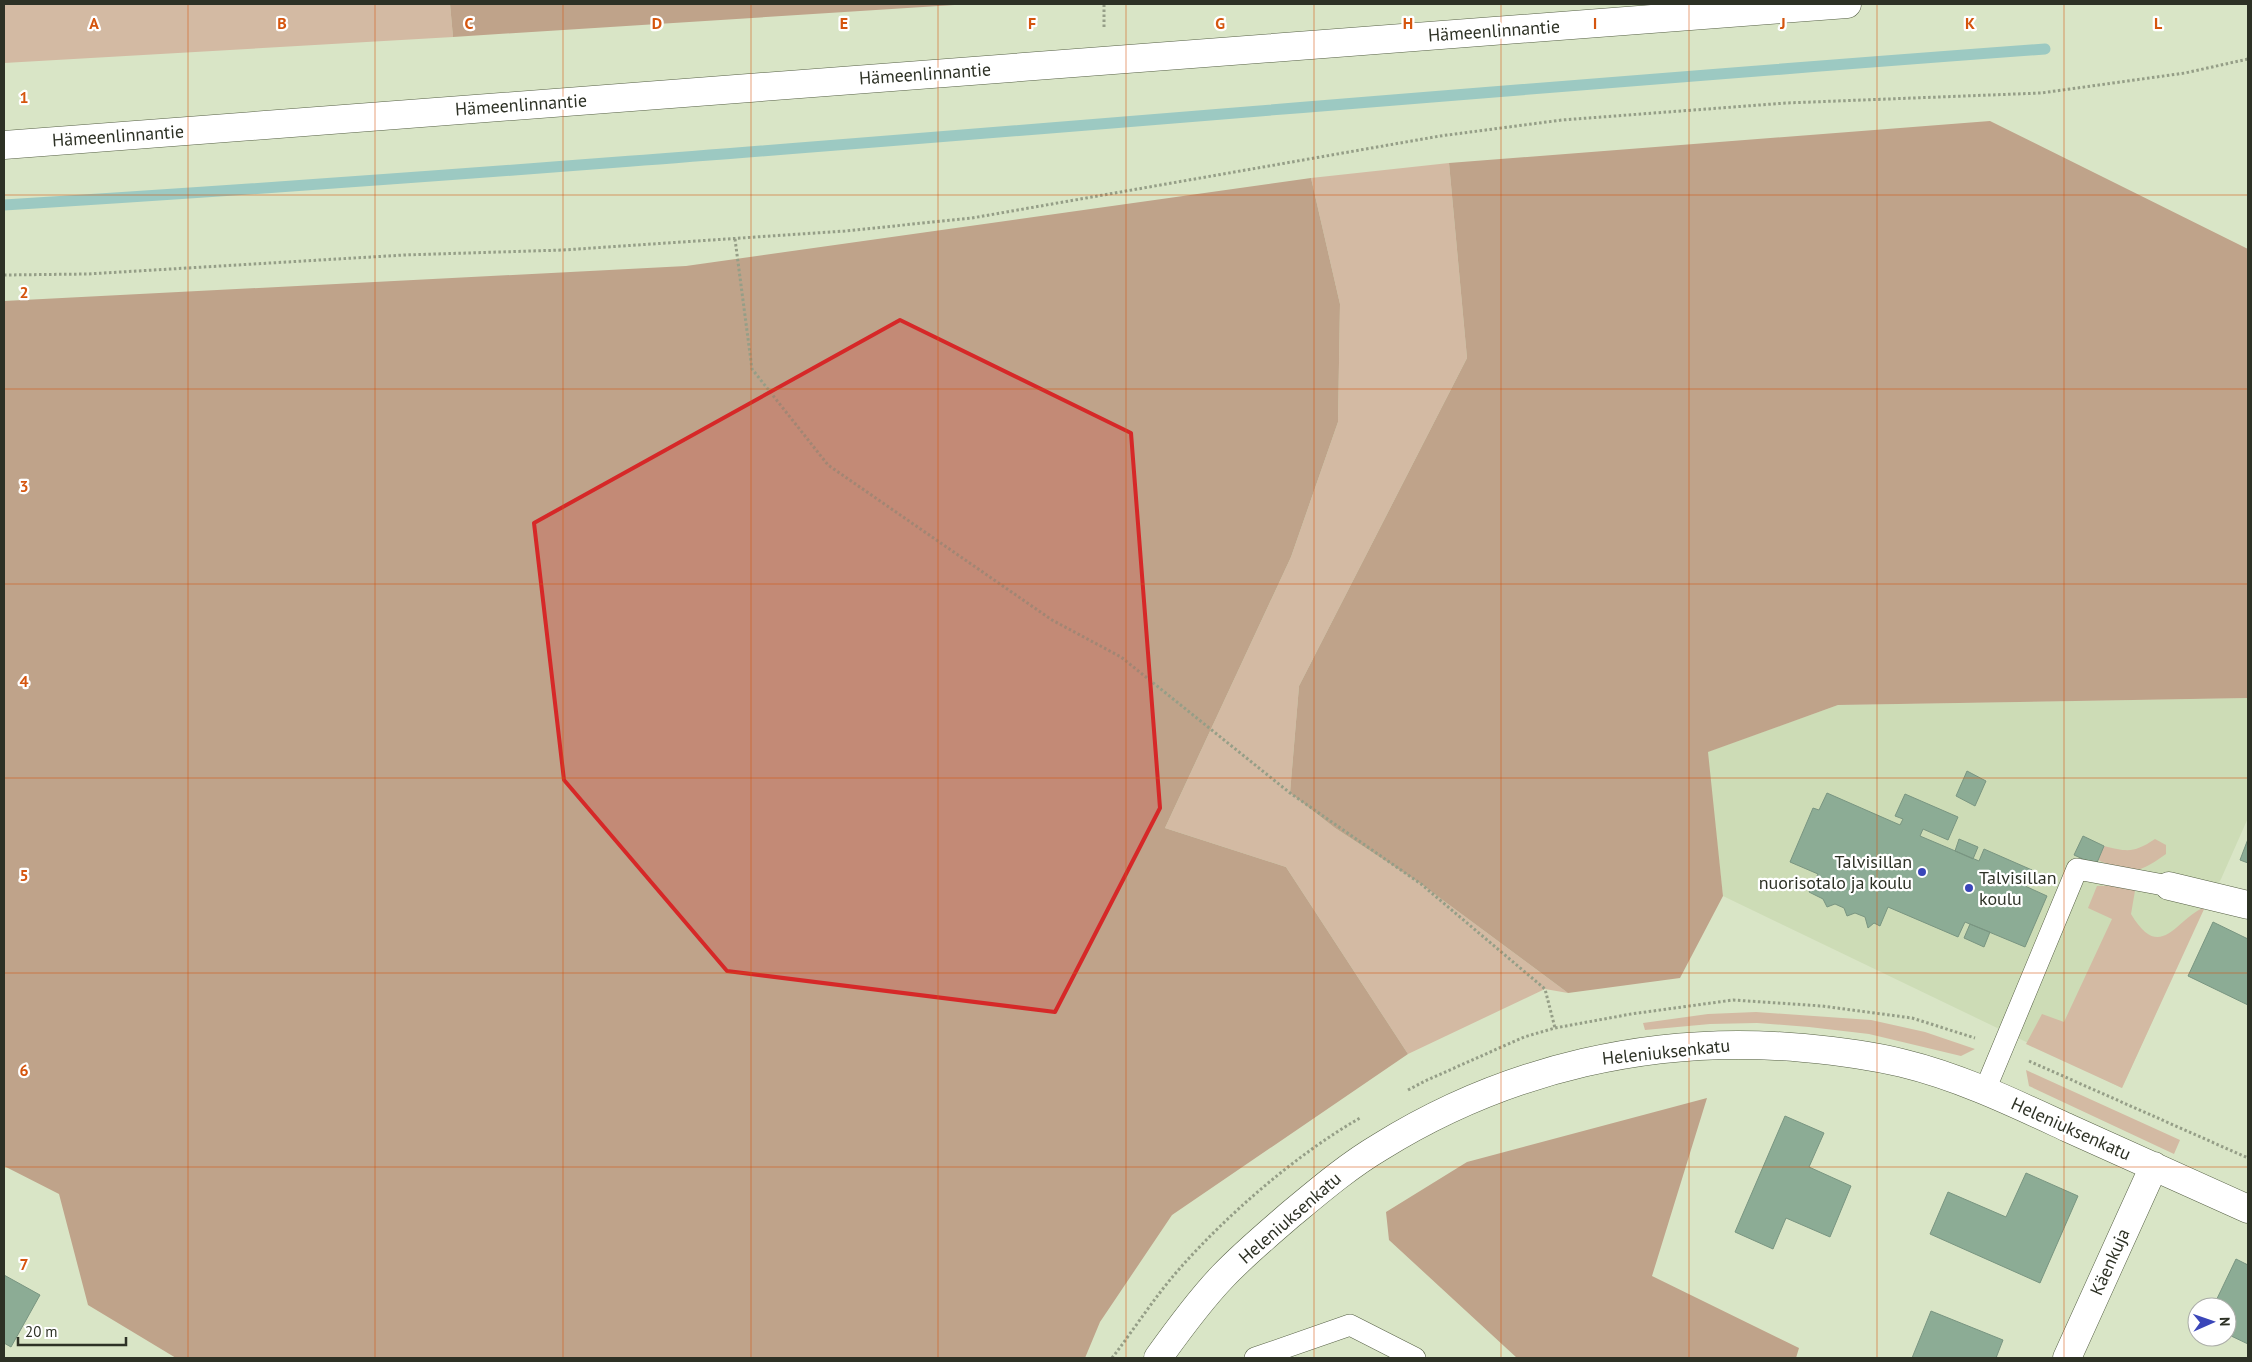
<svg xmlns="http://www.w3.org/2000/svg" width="2252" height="1362" font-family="'PT Sans',sans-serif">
<rect width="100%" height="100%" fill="#d9e5c6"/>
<path fill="#cddcb6" d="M2248 698V818L2221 879 2200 916 2122 1088 1723 896 1707 752 1838 705Z"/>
<path fill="#d3baa3" d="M4 4H450L453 37 4 63Z
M1449 163 1467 358 1299 686 1290 793 1335 828 1421 884 1568 993 1545 989 1408 1054 1286 867 1165 828 1291 557 1338 422 1340 304 1311 178Z
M2155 839 2166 845V854C2136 875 2132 875 2098 860L2104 846C2128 852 2134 853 2155 839Z
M2136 885 2131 914C2161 964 2175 919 2205 907L2122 1088 2026 1044 2042 1014 2064 1022 2112 919 2088 908 2097 886Z
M1756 1012 1871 1020 1925 1032 1975 1049 1961 1056 1869 1034 1809 1027 1757 1023 1710 1024 1645 1030 1643 1023 1708 1014Z
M2026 1070 2180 1140 2174 1154 2029 1086Z"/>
<path fill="#bfa38a" d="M450 4H970L453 37Z
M1990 121 2248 249V698L1838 705 1708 752 1723 896 1680 978 1568 993 1421 884 1335 828 1290 793 1299 686 1467 358 1449 163Z
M1311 178 1340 304 1338 422 1291 557 1165 828 1286 867 1408 1054 1172 1215 1100 1322 1085 1358H176L88 1305 59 1194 4 1166V301L686 266Z
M1707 1098 1652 1276 1799 1348 1796 1358H1517L1389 1240 1386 1212 1467 1162Z"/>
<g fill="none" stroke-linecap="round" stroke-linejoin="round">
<path stroke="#9cc9c2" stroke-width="11" d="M4 205C685 163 1365 99 2045 49"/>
</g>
<path fill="#8cac95" stroke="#799581" d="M1967 771 1986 781 1975 806 1956 796Z
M1827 793 1900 825 1903 819 1895 816 1905 794 1958 817 1948 840 1923 829 1920 836 1979 861 1984 849 2032 870 2025 886 2047 896 2025 947 1965 922 1958 937 1888 907 1880 926 1874 923 1868 928 1865 917 1855 913 1847 916 1844 908 1835 904 1827 907 1823 899 1809 892 1818 874 1790 862 1813 808 1819 810Z
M2083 836 2104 846 2096 865 2074 855Z
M1959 839 1978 847 1973 859 1955 851Z
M2248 839V863L2240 860Z
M2213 922 2248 939V1005L2188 976Z
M1970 924 1990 932 1984 947 1964 938Z
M1785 1116 1824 1133 1809 1167 1851 1186 1830 1237 1786 1218 1773 1249 1735 1232Z
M2026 1173 2078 1196 2040 1283 1930 1234 1948 1192 2006 1217Z
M2236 1259 2248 1265V1344L2227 1334V1307H2213Z
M4 1275 40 1295 11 1347 4 1343Z
M1931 1311 2003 1340 1996 1358H1912Z"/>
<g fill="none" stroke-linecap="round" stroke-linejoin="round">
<g stroke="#566045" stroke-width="22">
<path id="service" d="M1985 1090 2077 869 2169 886
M1255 1358 1350 1325 1415 1358"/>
</g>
<g stroke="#566045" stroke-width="29">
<path id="minor" d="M2169 886 2248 905
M1158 1358C1178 1330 1199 1301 1223 1276 1244 1254 1268 1234 1291 1214 1320 1190 1348 1166 1380 1147 1507 1068 1655 1034 1804 1048 1837 1051 1869 1055 1902 1063 1960 1077 2014 1103 2068 1128 2128 1155 2188 1182 2248 1209
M2067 1358 2154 1166"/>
</g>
<g stroke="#566045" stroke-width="29">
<path id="secondary" d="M4 145 1847 4"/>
</g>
<path stroke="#959e87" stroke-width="3" stroke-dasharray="2.5 2.5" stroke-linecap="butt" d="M1104 27V4
M735 239 752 369 828 465 1052 620 1121 657 1290 793 1421 884 1545 989 1555 1028
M4 275 87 274 404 255 563 250 845 231 972 218 1440 136 1562 120 1786 103 2041 93 2185 73 2248 59
M2029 1061 2248 1158
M1408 1090 1425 1081 1524 1037 1555 1028 1631 1014 1733 1000 1822 1006 1912 1018 1975 1038
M1112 1358C1135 1328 1156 1295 1181 1267 1229 1213 1297 1154 1360 1118"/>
<use href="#service" stroke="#fff" stroke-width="21"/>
<use href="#minor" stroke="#fff" stroke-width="28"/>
<use href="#secondary" stroke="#fff" stroke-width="28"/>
</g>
<path fill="#d62828" fill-opacity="0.2" stroke="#d62828" stroke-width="4" stroke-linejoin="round" d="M900 320 1131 433 1160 808 1055 1012 727 971 564 780 534 523Z"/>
<path fill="none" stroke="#d5550e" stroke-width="1" stroke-opacity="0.55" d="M188 4V1358M375 4V1358M563 4V1358M751 4V1358M938 4V1358M1126 4V1358M1314 4V1358M1501 4V1358M1689 4V1358M1877 4V1358M2064 4V1358M4 195H2248M4 389H2248M4 584H2248M4 778H2248M4 973H2248M4 1167H2248"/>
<g fill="#3a46b9" stroke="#fff" stroke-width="2">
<circle cx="1922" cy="872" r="5"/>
<circle cx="1969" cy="888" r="5"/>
</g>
<g text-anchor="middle" stroke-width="4.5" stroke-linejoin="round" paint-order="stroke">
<g font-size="18" fill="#2d3125" stroke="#fff">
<text transform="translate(1494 31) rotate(-4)" y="6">Hämeenlinnantie</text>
<text transform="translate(925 74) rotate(-4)" y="6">Hämeenlinnantie</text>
<text transform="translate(521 105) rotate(-4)" y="6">Hämeenlinnantie</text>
<text transform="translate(118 136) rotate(-4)" y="6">Hämeenlinnantie</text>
<text transform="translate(1666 1052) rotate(-6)" y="6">Heleniuksenkatu</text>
<text transform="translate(2071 1129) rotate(24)" y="6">Heleniuksenkatu</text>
<text transform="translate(1290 1218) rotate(-41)" y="6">Heleniuksenkatu</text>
<text transform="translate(2110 1262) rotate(-66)" y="6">Käenkuja</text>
</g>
<g font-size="18" fill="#2d3125" stroke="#fff" text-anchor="end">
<text x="1912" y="868">Talvisillan<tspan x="1912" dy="21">nuorisotalo ja koulu</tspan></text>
<text x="1979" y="884" text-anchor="start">Talvisillan<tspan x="1979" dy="21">koulu</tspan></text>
</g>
</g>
<g font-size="16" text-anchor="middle" font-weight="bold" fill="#d5550e" stroke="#fff" stroke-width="4.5" stroke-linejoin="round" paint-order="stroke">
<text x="94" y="29">A</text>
<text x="282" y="29">B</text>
<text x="469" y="29">C</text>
<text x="657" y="29">D</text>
<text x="844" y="29">E</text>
<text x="1032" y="29">F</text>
<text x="1220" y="29">G</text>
<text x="1408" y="29">H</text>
<text x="1595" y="29">I</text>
<text x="1783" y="29">J</text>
<text x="1970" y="29">K</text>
<text x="2158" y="29">L</text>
<text x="24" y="103">1</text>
<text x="24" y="298">2</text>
<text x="24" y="492">3</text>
<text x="24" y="687">4</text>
<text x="24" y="881">5</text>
<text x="24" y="1076">6</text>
<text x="24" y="1270">7</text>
</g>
<rect width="2252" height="1362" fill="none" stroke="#2d3125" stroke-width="10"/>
<g transform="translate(2212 1322) rotate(88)"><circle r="24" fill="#ffffff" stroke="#abada8"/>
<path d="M0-4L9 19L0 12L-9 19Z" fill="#3a46b9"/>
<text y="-8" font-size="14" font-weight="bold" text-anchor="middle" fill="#2d3125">N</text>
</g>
<path d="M18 1337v8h108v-8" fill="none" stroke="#2d3125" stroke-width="2.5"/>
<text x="25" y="1337" font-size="15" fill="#2d3125" stroke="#ffffff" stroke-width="4" paint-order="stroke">20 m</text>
</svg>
